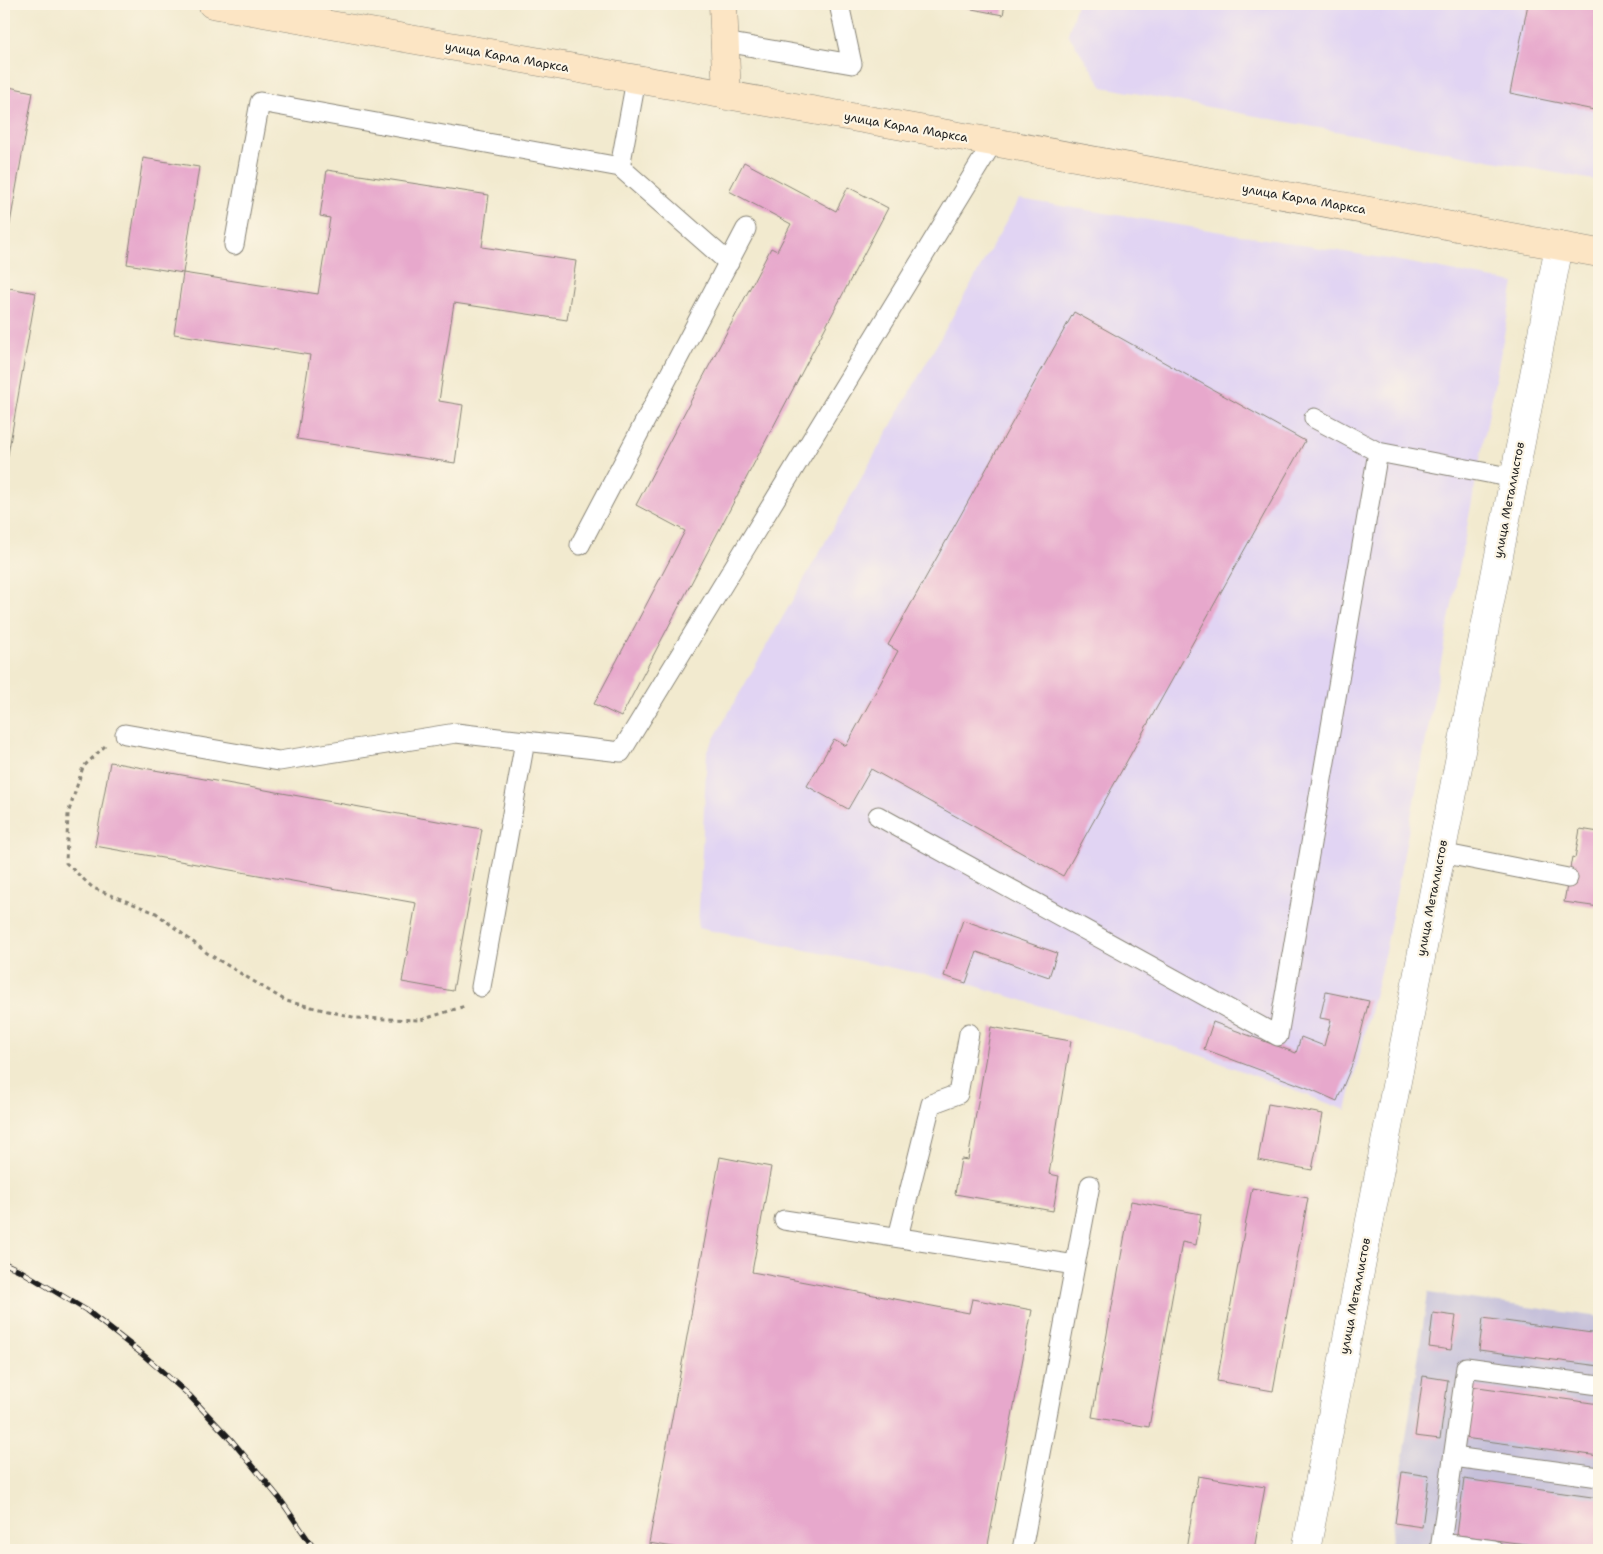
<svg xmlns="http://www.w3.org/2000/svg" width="1603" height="1554" font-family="'Shantell Sans',sans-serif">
<rect width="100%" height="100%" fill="#fcf5e5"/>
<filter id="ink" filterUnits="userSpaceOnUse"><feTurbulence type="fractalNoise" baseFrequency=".02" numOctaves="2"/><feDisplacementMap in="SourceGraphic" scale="10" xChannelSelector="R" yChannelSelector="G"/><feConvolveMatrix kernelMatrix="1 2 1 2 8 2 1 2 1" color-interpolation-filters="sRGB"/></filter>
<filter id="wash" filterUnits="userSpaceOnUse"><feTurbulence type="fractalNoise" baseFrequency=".0096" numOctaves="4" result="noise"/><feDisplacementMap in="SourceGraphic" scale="20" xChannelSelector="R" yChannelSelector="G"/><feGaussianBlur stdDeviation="1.12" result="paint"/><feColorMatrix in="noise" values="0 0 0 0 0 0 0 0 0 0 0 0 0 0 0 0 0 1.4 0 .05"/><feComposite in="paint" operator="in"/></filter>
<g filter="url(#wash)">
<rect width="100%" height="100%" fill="#f2eacf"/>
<path fill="#e1d4f3" d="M1077 4H1599V181L1103 87 1068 34Z
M1019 199 1400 261 1514 283 1385 952 1346 1110 1194 1053 966 983 698 928 707 751Z"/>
<path fill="#c5c0da" d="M1428 1293 1599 1317V1550H1389Z"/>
<g id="blocks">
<path fill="#e7a8cc" d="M946 4H1005L1003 15Z
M1528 4H1599V111L1510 93Z
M4 86 33 92 5 252H4Z
M143 158 199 167 183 273 127 264Z
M744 162 836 211 848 187 888 208 621 717 594 704 685 531 636 505 771 248 777 251 791 224 729 191Z
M327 170 489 195 482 247 576 261 567 320 454 303 439 401 463 405 455 463 297 439 310 355 174 334 183 273 318 294 330 218 320 216Z
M4 287 36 293 5 472H4Z
M1074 312 1305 441 1063 876 871 769 848 809 807 786 834 739 846 746 898 651 888 645Z
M110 762 482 829 453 991 402 982 416 903 95 846Z
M1580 829 1599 832V907L1564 902 1572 857 1575 858Z
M963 920 1057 953 1049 977 977 952 966 983 944 976Z
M1326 992 1369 1001 1354 1060 1337 1101 1308 1088 1204 1049 1213 1022 1296 1053 1301 1037 1324 1046 1331 1020 1320 1018Z
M991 1027 1071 1041 1049 1174 1059 1176 1053 1211 955 1194 961 1159 968 1160Z
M1268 1104 1323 1114 1312 1170 1258 1160Z
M720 1157 771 1167 752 1272 969 1313 972 1299 1032 1310 987 1550H679V1548L649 1543Z
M1252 1188 1308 1198 1273 1391 1217 1381Z
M1131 1201 1201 1214 1196 1245 1182 1242 1149 1427 1092 1417Z
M1433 1313 1456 1316 1451 1350 1429 1347Z
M1483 1318 1599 1334V1366L1479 1350Z
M1423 1376 1448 1380 1440 1439 1415 1436Z
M1471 1386 1599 1404V1456L1464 1438Z
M1402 1472 1429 1476 1422 1527 1395 1523Z
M1198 1476 1265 1487 1254 1550H1186Z
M1464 1479 1599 1498V1550H1570L1457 1535Z"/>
</g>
</g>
<g filter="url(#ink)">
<use href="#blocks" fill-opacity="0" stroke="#878376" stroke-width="1"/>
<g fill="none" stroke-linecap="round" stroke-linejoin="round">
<g stroke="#878376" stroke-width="21">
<path id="lane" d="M725 42 852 64 839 4
M636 80 620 167 729 263
M234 245 260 102 620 167
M1314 418 1378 452 1514 478
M580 545 746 229
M125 734 279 761 456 733 525 741
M878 816 1278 1036 1378 452
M1441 853 1568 878
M481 987 525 741 621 752 993 142
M784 1220 1075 1265
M898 1237 931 1104 958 1094 969 1033
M1454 1457 1599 1477
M1441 1543 1494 1550
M1022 1550 1090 1185
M1440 1550 1466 1367 1599 1385"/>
</g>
<g stroke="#878376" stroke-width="29">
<path id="street" d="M1306 1550 1559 246"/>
</g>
<g stroke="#878376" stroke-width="29">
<path id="secondary" d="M212 4 993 142 1599 253
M723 4 727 96"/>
</g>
<path stroke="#878376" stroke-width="3" stroke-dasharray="4 4" stroke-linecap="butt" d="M105 746 83 767 68 814 66 863 93 888 156 913 207 953 286 1001 357 1018 421 1020 465 1006"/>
<use href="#lane" stroke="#fff" stroke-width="19"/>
<use href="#street" stroke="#fff" stroke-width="28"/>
<use href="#secondary" stroke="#fce5c4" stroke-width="28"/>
<g stroke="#1c1c1c" stroke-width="5.5">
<path id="rail" d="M4 1263 21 1271 86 1310 141 1353 189 1395 233 1442 280 1499 315 1550"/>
</g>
<use href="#rail" stroke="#fcf5e5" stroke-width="4" stroke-dasharray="11" stroke-linecap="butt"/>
</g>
</g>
<g text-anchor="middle" stroke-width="4.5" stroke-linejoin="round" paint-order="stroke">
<g font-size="12" fill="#1c1c1c" stroke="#fcf5e5">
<text transform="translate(507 57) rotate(10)" y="4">улица Карла Маркса</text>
<text transform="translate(906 127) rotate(10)" y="4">улица Карла Маркса</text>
<text transform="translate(1304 199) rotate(10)" y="4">улица Карла Маркса</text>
<text transform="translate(1509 500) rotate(-79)" y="4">улица Металлистов</text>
<text transform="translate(1432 898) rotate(-79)" y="4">улица Металлистов</text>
<text transform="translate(1355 1296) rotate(-79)" y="4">улица Металлистов</text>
</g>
</g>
<rect width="1603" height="1554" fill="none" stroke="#fcf5e5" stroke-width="20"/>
</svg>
